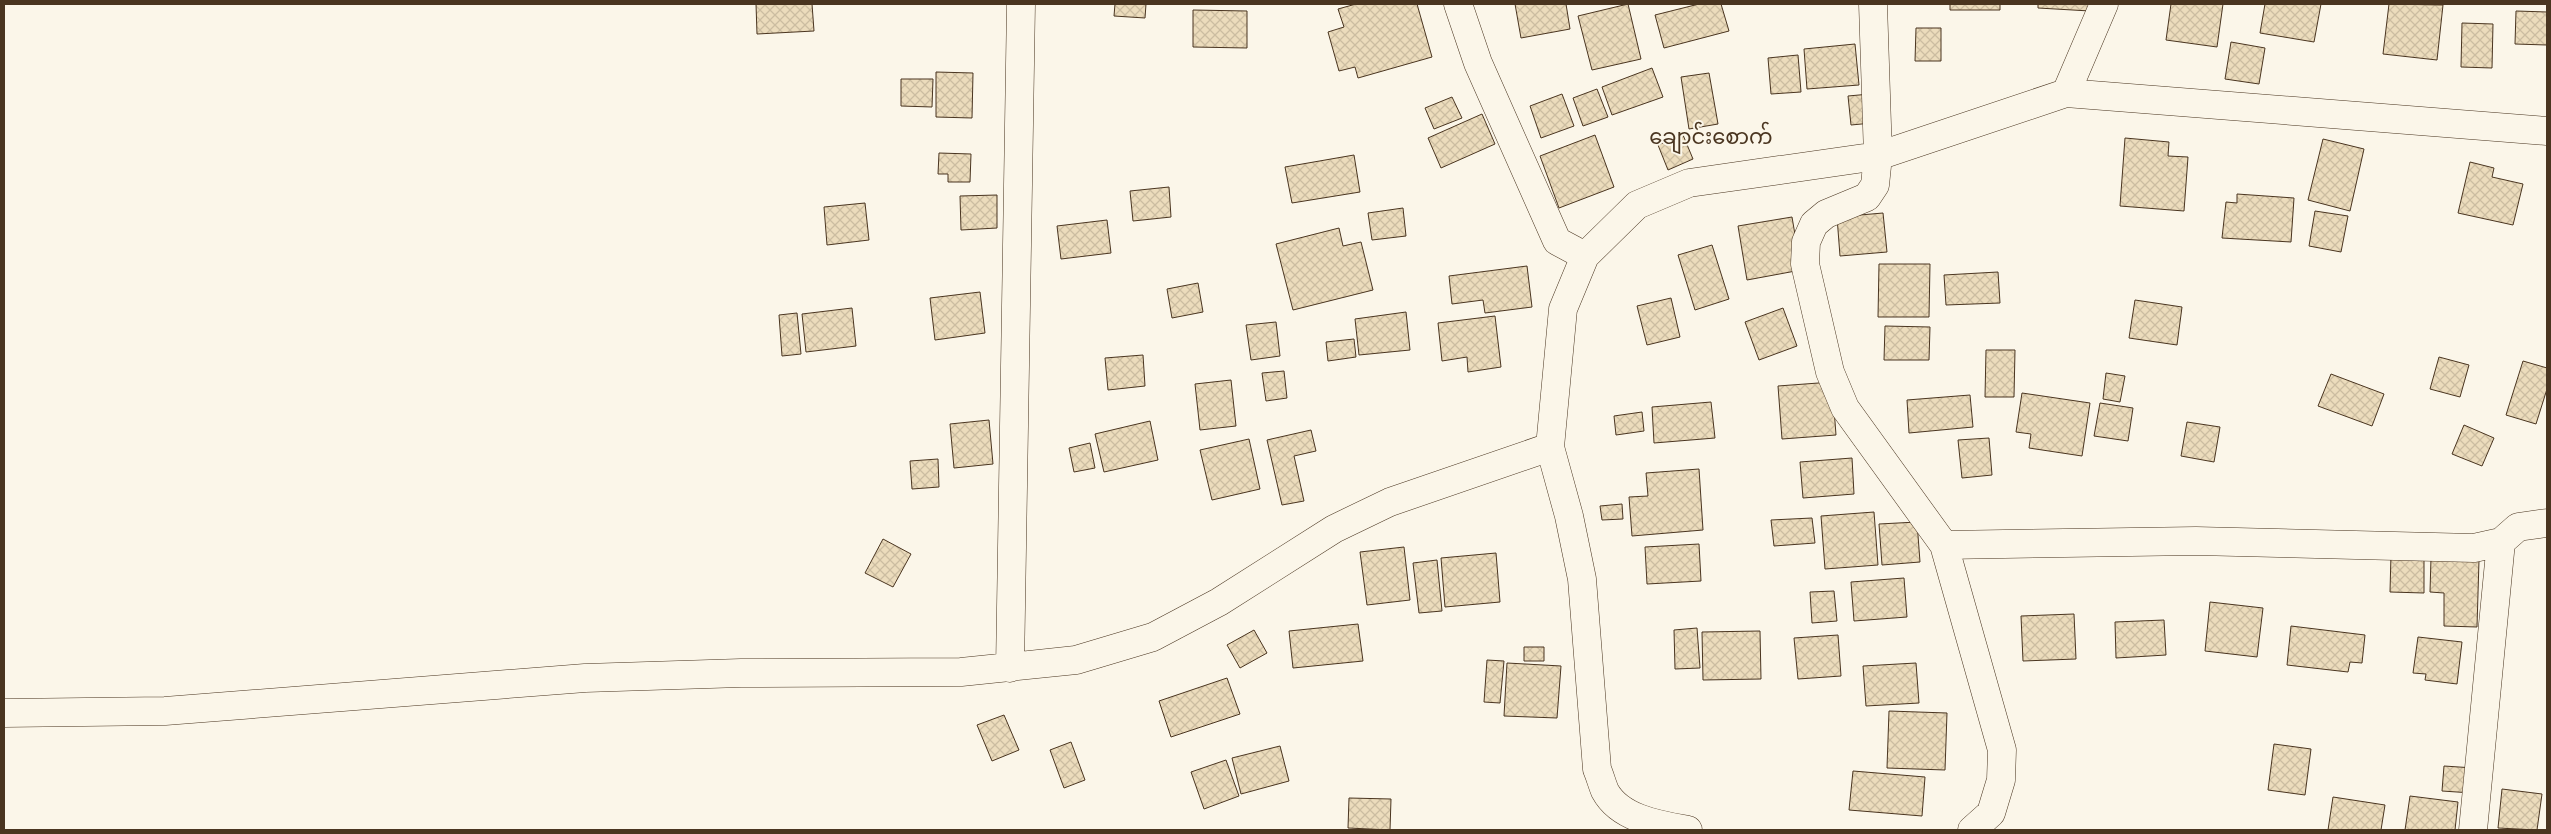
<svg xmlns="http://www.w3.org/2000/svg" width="2551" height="834" font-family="Jost,'Noto Sans Myanmar',sans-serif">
<defs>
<pattern id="building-cross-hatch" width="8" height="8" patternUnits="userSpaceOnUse" patternTransform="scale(1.25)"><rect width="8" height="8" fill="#ecdcbc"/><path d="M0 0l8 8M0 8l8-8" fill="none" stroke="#ccbda1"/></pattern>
</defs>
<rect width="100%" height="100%" fill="#fbf6e9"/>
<path fill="url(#building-cross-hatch)" stroke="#4a3520" d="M756 4H812L814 31 757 34Z
M1115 4H1146L1145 18 1114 16Z
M1356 4H1417L1432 57 1358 78 1355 67 1339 71 1328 32 1344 27 1338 9Z
M1515 4H1566L1570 29 1521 38Z
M1628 4 1641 59 1592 70 1578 16Z
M1699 4H1721L1729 31 1664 48 1655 15Z
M1950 4H2000V10H1950Z
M2038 4H2090V11L2038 8Z
M2171 4H2223L2217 47 2166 40Z
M2265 4H2321L2314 42 2260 33Z
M2389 4 2443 5 2437 60 2383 54Z
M1193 10 1247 11V48L1193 47Z
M2516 11 2547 12V45L2515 44Z
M2462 23 2493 24 2492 68 2461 67Z
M1916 28H1941V61H1915Z
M2231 42 2265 48 2259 84 2225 79Z
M1855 44 1859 85 1807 89 1804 49Z
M1798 55 1801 92 1771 94 1768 58Z
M1652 68 1663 97 1612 115 1602 87Z
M936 72 973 73 972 118 936 117Z
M1709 73 1718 124 1689 129 1681 77Z
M901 79H933L932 107 901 106Z
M1597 89 1608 117 1583 126 1573 98Z
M1562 94 1574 126 1541 138 1530 106Z
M1870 94 1872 123 1851 125 1848 96Z
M1452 97 1462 118 1434 129 1425 108Z
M1482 114 1495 144 1441 168 1428 138Z
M1595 135 1614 187 1559 208 1540 156Z
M1683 135 1693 159 1668 170 1658 145Z
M2125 138 2169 142 2168 156 2188 157 2184 211 2120 206Z
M2323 139 2364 149 2350 211 2308 200Z
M939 153 971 154 970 182H948V174H938Z
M1354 155 1360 192 1292 203 1285 167Z
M2470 162 2494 168 2492 177 2523 184 2513 225 2458 213Z
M1169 187 1171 217 1133 221 1130 191Z
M2237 194 2294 198 2291 242 2222 238 2226 202 2237 203Z
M997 195V228L961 230 960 196Z
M865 203 869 240 827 245 824 207Z
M1403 208 1406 236 1372 240 1368 213Z
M2315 211 2348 216 2341 252 2309 246Z
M1883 213 1887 252 1840 256 1837 217Z
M1792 217 1801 270 1747 280 1738 226Z
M1107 220 1111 253 1061 259 1057 226Z
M1339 228 1343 246 1361 242 1373 290 1293 310 1276 244Z
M1712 245 1729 299 1695 310 1678 255Z
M1879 264H1930L1929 317H1878Z
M1527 266 1532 307 1485 313 1483 300 1452 304 1449 276Z
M1998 272 2000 303 1946 305 1944 275Z
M1198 283 1203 312 1172 318 1167 289Z
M980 292 985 333 935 340 930 298Z
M1671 298 1680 337 1647 345 1637 306Z
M2135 300 2182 307 2177 345 2129 338Z
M852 308 856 346 806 352 802 314Z
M1783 308 1797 346 1759 360 1745 322Z
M1406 312 1410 350 1359 355 1355 319Z
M797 313 801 354 782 356 779 315Z
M1495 316 1501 367 1468 372 1467 357 1442 361 1438 323Z
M1276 322 1280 356 1251 360 1246 325Z
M1885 326 1930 327 1929 360H1884Z
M1354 339 1356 357 1328 361 1326 342Z
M1986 350H2015L2014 397H1985Z
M1143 355 1145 386 1108 390 1105 358Z
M2439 357 2469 365 2460 397 2430 389Z
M2523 361 2547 368V389L2536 424 2506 415Z
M1284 371 1287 398 1266 401 1262 373Z
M2106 373 2125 376 2120 402 2103 399Z
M2331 374 2384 394 2372 426 2318 406Z
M1231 380 1236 426 1200 430 1195 384Z
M1832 382 1836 435 1782 439 1778 386Z
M2022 393 2090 403 2082 456 2029 448 2031 434 2016 432Z
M1970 395 1973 427 1909 433 1907 400Z
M1711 402 1715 438 1654 443 1652 407Z
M2100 403 2133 408 2128 441 2094 436Z
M1642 412 1644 431 1616 435 1614 416Z
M989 420 993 464 954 468 950 424Z
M1150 421 1158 460 1104 472 1095 434Z
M2187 422 2220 427 2214 462 2181 456Z
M2464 425 2494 438 2482 466 2452 454Z
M1311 430 1316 451 1294 456 1304 501 1282 505 1267 440Z
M1989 438 1992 475 1962 478 1958 440Z
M1249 439 1260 489 1212 500 1200 450Z
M1090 443 1095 468 1074 472 1069 448Z
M1852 458 1854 494 1803 498 1800 462Z
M938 459 939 487 912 489 910 461Z
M1699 469 1703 530 1632 536 1629 497 1648 496 1646 473Z
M1622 504 1623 519 1602 520 1600 506Z
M1874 512 1878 565 1825 569 1821 516Z
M1812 518 1815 543 1774 546 1771 520Z
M1917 522 1920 562 1882 565 1879 524Z
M883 539 911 554 893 587 865 573Z
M1699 544 1701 581 1647 584 1645 547Z
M1404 547 1410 600 1367 605 1360 552Z
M1496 553 1500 602 1445 607 1441 558Z
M2391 554 2424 555V593L2390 592Z
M2431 558 2479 560 2477 627 2444 626V593L2430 592Z
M1437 560 1442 611 1419 613 1413 563Z
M1904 578 1907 617 1854 621 1851 582Z
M1834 591 1837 621 1812 623 1810 592Z
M2210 602 2263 608 2257 657 2205 651Z
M2074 614 2076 659 2023 661 2021 616Z
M2164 620 2166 655 2116 658 2115 622Z
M1358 624 1363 661 1293 668 1289 631Z
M2291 626 2365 635 2362 663 2350 662 2348 672 2287 665Z
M1697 628 1700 668 1675 669 1674 630Z
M1254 630 1267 653 1240 668 1227 645Z
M1760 631 1761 679 1703 680 1702 632Z
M1838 635 1841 676 1798 679 1794 638Z
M2418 637 2462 642 2457 684 2425 680 2426 674 2413 673Z
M1524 647H1544V661H1524Z
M1487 660 1504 661 1500 703 1484 702Z
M1507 663 1561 666 1557 718 1504 716Z
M1916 663 1919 703 1866 706 1863 666Z
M1227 678 1240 714 1171 737 1159 701Z
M1889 711 1947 713 1945 770 1887 768Z
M1004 715 1019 750 992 761 977 725Z
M1071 742 1085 780 1064 788 1050 750Z
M2274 744 2311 749 2305 795 2268 790Z
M1280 746 1289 781 1241 794 1232 758Z
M1226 760 1239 796 1204 809 1191 772Z
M2444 766 2474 768 2472 793 2442 791Z
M1853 771 1925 777 1922 816 1849 810Z
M2502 789 2542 794 2537 830 2498 828Z
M2410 796 2458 802 2455 830H2405Z
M2333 797 2385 805 2381 830H2328Z
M1349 798 1391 799 1390 830 1348 828Z"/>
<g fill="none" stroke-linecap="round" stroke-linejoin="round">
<g stroke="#4a3520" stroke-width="29">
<path id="street" d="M1458 4 1478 63 1557 241 1585 256
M1873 4 1878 156 1875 185 1867 197 1826 214 1814 224 1806 242 1805 264 1830 372 1845 408 1944 545 2002 750 2001 780 1991 813 1972 830
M2066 93 2547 131
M1550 447 1569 516 1582 579 1597 769C1600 776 1602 784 1605 791 1620 819 1660 825 1688 830
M1944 545 2196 541 2474 548 2501 542 2518 527 2547 523
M1010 668 1021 4
M4 713 165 711 585 678 741 673 961 672 1076 660 1153 637 1219 602 1334 529 1390 502 1550 447 1563 309 1585 256 1637 205 1689 183 1878 156 2066 93 2104 4
M2473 830 2501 542"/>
</g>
<use href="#street" stroke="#fbf6e9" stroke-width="28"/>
</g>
<g text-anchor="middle" stroke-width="4" stroke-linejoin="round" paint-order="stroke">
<g font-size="21" fill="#4a3520" stroke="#fbf6e9">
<text x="1711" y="144">ချောင်းစောက်</text>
</g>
</g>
<rect width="2551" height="834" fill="none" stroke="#4a3520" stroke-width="10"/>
</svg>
